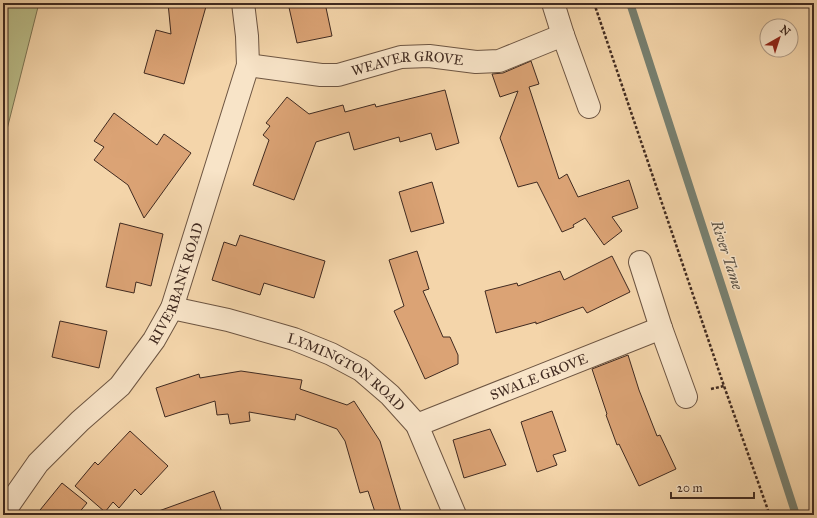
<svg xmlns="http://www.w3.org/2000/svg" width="817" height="518" font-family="'IM FELL Great Primer',serif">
<rect width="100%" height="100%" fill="#f4d5aa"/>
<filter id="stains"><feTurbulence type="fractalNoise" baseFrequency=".005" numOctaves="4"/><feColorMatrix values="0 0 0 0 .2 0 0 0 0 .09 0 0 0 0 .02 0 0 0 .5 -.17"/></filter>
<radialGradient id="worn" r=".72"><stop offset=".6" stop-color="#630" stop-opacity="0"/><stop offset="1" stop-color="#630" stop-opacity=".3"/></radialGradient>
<path fill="#babd89" stroke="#7d7454" d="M3 3H39L3 145Z"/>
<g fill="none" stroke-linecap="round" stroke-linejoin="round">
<path stroke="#778071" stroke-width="8" d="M630 3 796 515"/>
</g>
<path fill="#dba375" stroke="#402a20" d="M168 3H207L184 84 144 73 156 30 171 34Z
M288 3H325L332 36 297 43Z
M531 61 539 84 529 87 559 179 567 174 578 197 629 180 638 208 612 217 622 231 604 245 585 218 573 225 574 227 562 232 537 182 518 187 500 138 518 91 500 97 492 74 503 73Z
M445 90 459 143 436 150 431 133 400 142 399 137 354 150 349 132 316 142 294 200 253 185 269 140 263 135 270 126 266 123 287 97 309 114 343 105 345 112 375 104 376 107Z
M114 113 157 145 164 134 191 153 144 218 128 185 94 160 104 147 94 141Z
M432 182 444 223 411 232 399 192Z
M120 223 163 234 151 286 136 282 134 293 106 287Z
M240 235 325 261 314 298 264 283 260 295 212 280 224 242 236 246Z
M417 251 429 289 423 291 443 337H450L458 355V364L425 379 394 311 404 306 389 260Z
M612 256 630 292 587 313 583 307 536 324V322L496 333 485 291 517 283 518 286 560 271 564 280Z
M60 321 107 331 99 368 52 357Z
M628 355 639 390 657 436 660 435 676 469 639 486 619 444 617 445 606 415 607 414 592 369Z
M241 371 302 380 300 389 347 405 354 401 380 441 402 515H376L368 491 360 493 345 441 337 429 296 414 295 420 249 412 250 421 230 424 228 414 217 415 215 401 165 417 156 388 199 374 200 378Z
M552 411 566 451 553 455 557 465 537 472 521 422Z
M490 429 506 465 464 478 453 440Z
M130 431 168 466 141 495 135 489 119 508 113 502 105 512 75 486 95 462 98 465Z
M62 483 87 503 77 515H36Z
M214 491 223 515H156V512Z"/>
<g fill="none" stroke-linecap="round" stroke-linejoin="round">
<g stroke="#6d5542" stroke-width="24">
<g id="street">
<path d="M553 3 563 35 589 107"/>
<path id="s1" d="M248 65 321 75H338L401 57 429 56 476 62 499 61 563 35"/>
<path d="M640 262 661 328 686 397"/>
<path id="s2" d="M172 308 228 320 294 339 331 354 361 370 390 395 417 425 455 515"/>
<path id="s3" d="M417 425 661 328"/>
<path id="s4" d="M4 515 8 506 38 463 80 421 120 386 154 340 172 308 248 65 247 36 243 3"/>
</g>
</g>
<path stroke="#402a20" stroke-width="2.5" stroke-dasharray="3 2" stroke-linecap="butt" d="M594 3 724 386 769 513 768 515
M711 389 724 386"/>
<use href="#street" stroke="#f8e4c8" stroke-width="22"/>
</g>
<g text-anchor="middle" stroke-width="3" stroke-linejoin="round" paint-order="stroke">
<g font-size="14" fill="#402a20" stroke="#f8e4c8">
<text dy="5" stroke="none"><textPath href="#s1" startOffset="162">WEAVER GROVE</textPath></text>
<text dy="5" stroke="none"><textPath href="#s4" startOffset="293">RIVERBANK ROAD</textPath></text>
<text dy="5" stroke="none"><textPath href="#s2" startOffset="188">LYMINGTON ROAD</textPath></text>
<text dy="5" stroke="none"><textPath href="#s3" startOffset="131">SWALE GROVE</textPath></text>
</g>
<g font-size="15" font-style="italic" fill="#574e42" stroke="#f8e4c8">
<text transform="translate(727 255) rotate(72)" y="5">River Tame</text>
</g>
</g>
<rect width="817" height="518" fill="none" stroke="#f4d5aa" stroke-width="16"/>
<rect x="4" y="4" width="809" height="510" fill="none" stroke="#402a20" stroke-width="2"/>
<rect x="8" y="8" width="801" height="502" fill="none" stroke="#402a20"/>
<g transform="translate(779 38) rotate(39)"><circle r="19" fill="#f8e4c8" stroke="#ae9a85"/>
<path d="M0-3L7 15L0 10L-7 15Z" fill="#8f2418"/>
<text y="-6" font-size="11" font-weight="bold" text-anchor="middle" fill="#402a20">N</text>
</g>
<path d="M671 492v6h83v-6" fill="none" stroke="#402a20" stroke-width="2"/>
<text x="677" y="492" font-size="12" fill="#402a20" stroke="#f8e4c8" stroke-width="3" paint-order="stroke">20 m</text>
<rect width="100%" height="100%" filter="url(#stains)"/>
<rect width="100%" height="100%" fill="url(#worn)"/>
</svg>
